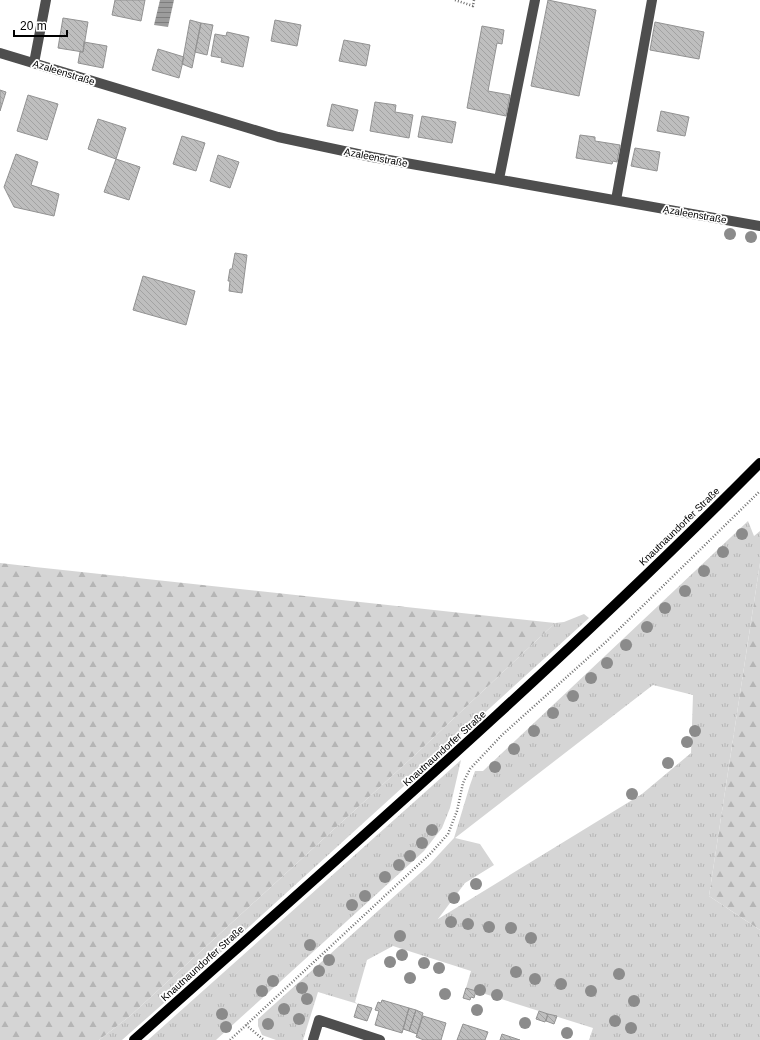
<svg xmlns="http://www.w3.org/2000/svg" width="760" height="1040" font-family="Helvetica,sans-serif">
<defs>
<pattern id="grass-tufts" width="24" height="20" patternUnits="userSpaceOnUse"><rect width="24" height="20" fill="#d5d5d5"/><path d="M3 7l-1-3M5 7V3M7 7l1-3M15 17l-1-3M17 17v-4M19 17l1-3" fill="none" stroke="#b5b5b5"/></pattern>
<pattern id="forest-firs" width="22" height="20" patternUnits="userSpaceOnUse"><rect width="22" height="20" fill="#d5d5d5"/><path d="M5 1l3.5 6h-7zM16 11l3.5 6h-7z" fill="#b5b5b5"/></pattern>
<pattern id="water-rules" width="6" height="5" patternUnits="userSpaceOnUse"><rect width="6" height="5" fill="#9c9c9c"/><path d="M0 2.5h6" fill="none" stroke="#7d7d7d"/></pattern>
<pattern id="building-back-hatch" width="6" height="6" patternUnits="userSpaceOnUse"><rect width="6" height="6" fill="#bebebe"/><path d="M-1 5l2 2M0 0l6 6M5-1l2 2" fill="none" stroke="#a2a2a2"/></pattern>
</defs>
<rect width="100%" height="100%" fill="#fff"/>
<path fill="url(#grass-tufts)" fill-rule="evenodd" d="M748 521 754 536 760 531V563L709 896 760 930V1040H589L593 1028 466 988 471 971 393 946 367 960 355 1002 358 1004 318 992 303 1040H276L262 1035 258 1026V1019L429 865 454 838 470 785 475 771H483ZM653 685 693 695 691 753 642 794 438 919 465 883 494 865 480 844 455 838Z
M584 614 589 618 207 965 122 1040H99L130 1016 416 754 555 623 564 622Z
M461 760 450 808 442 828 424 851 216 1040H148Z"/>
<path fill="url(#forest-firs)" d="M0 563 35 567 555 623 416 754 130 1016 99 1040H0Z
M760 563V930L709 896Z"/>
<path fill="url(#water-rules)" d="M160 0H174L168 27 154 25Z"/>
<path fill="url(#building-back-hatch)" stroke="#929292" d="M115 0H145L141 21 112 15Z
M548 0 596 10 579 96 531 86Z
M63 18 88 22 83 52 58 48Z
M190 20 201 23 192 68 182 64Z
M275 20 301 25 297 46 271 41Z
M655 22 704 32 699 59 650 50Z
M201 23 213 25 207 55 195 52Z
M482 26 504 30 502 44 497 43 488 91 510 95 506 116 467 108Z
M227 32 249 37 243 67 221 62 222 58 211 56 215 34 226 36Z
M344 40 370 45 366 66 339 61Z
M84 42 107 46 103 68 78 63 80 52H83Z
M158 49 184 57 179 78 152 70Z
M0 90 6 92 0 111Z
M28 95 58 104 47 140 17 131Z
M375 102 396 105 395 112 413 115 409 138 370 131Z
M332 104 358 110 353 131 327 126Z
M661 111 689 117 685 136 657 131Z
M422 116 456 122 452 143 418 137Z
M98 119 126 128 116 159 88 149Z
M580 135 595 137V141L620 145 617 162 613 161 612 164 576 158Z
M182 136 205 143 196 171 173 164Z
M635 148 660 152 657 171 631 166Z
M16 154 38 162 31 185 59 194 54 216 14 207 4 187Z
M218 155 239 162 230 188 210 181Z
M116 159 140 167 129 200 104 192Z
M235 253 247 255 242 293 229 291 230 281H228L230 269H232Z
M143 276 195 291 186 325 133 310Z
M466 988 476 991 474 998 471 997 470 1000 463 998Z
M382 1000 409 1008 402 1033 375 1025 379 1011 375 1010 378 1002 381 1003Z
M358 1004 372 1008 367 1021 354 1017Z
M409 1008 416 1010 409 1031 403 1029Z
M416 1010 423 1013 417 1034 409 1031Z
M539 1011 548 1014 545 1022 536 1019Z
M548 1014 557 1016 554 1024 546 1021Z
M423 1016 446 1023 441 1040H424L416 1037Z
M463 1024 488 1032 485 1040H457Z
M502 1034 520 1040H500Z"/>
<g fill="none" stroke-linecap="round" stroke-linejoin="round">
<path stroke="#707070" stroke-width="2.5" stroke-dasharray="1 2" stroke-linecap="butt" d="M455 0 473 6 474 0
M246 1025 264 1040
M230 1040 431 853 448 834 457 811 463 783 470 769 502 735 609 639 760 491"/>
<path stroke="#4e4e4e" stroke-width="10" d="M0 53 278 137 372 157 760 226
M34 63 46 0
M499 179 535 0
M616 200 652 0
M313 1040 319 1020 380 1040"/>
<path stroke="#000" stroke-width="10" d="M134 1040C346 851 560 665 760 463"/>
</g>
<g fill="#8b8b8b">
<circle cx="730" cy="234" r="6"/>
<circle cx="751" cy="237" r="6"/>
<circle cx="742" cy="534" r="6"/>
<circle cx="723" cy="552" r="6"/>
<circle cx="704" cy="571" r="6"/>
<circle cx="685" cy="591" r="6"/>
<circle cx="665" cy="608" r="6"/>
<circle cx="647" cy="627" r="6"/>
<circle cx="626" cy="645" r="6"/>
<circle cx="607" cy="663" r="6"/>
<circle cx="591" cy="678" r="6"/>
<circle cx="573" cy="696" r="6"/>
<circle cx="553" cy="713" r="6"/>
<circle cx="534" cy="731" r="6"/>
<circle cx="695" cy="731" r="6"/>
<circle cx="687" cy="742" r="6"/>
<circle cx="514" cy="749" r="6"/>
<circle cx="668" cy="763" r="6"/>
<circle cx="495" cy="767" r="6"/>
<circle cx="632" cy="794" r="6"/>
<circle cx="432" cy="830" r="6"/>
<circle cx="422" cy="843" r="6"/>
<circle cx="410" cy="856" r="6"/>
<circle cx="399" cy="865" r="6"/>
<circle cx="385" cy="877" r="6"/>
<circle cx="476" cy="884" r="6"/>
<circle cx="365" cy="896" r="6"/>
<circle cx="454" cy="898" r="6"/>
<circle cx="352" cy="905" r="6"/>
<circle cx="451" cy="922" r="6"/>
<circle cx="468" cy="924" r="6"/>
<circle cx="489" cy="927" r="6"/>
<circle cx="511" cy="928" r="6"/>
<circle cx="400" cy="936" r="6"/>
<circle cx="531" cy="938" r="6"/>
<circle cx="310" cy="945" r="6"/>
<circle cx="402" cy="955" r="6"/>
<circle cx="329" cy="960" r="6"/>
<circle cx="390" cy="962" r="6"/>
<circle cx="424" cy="963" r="6"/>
<circle cx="439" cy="968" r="6"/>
<circle cx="319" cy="971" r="6"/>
<circle cx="516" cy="972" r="6"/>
<circle cx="619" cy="974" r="6"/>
<circle cx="410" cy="978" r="6"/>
<circle cx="535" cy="979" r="6"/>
<circle cx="273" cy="981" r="6"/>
<circle cx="561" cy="984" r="6"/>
<circle cx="302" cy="988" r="6"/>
<circle cx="480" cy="990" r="6"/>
<circle cx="262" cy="991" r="6"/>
<circle cx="591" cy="991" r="6"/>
<circle cx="445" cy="994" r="6"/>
<circle cx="497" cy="995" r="6"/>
<circle cx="307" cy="999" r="6"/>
<circle cx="634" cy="1001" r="6"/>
<circle cx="284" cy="1009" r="6"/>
<circle cx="477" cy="1010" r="6"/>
<circle cx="222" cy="1014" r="6"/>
<circle cx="299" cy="1019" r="6"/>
<circle cx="615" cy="1021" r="6"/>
<circle cx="525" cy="1023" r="6"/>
<circle cx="268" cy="1024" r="6"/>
<circle cx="226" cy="1027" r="6"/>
<circle cx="631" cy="1028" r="6"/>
<circle cx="567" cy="1033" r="6"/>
</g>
<g text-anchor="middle" stroke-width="3.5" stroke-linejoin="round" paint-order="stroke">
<g font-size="10" fill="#000" stroke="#fff">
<text transform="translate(64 72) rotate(17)" y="4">Azaleenstraße</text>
<text transform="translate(376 157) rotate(11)" y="4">Azaleenstraße</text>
<text transform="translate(695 214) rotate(10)" y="4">Azaleenstraße</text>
<text transform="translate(679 526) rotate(-44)" y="4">Knautnaundorfer Straße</text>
<text transform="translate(444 748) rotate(-42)" y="4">Knautnaundorfer Straße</text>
<text transform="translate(202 963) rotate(-42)" y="4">Knautnaundorfer Straße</text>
</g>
</g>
<path d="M14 30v6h53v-6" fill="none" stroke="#000000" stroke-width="2"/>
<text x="20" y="30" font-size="12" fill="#000000" stroke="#ffffff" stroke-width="3" paint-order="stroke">20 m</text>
</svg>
